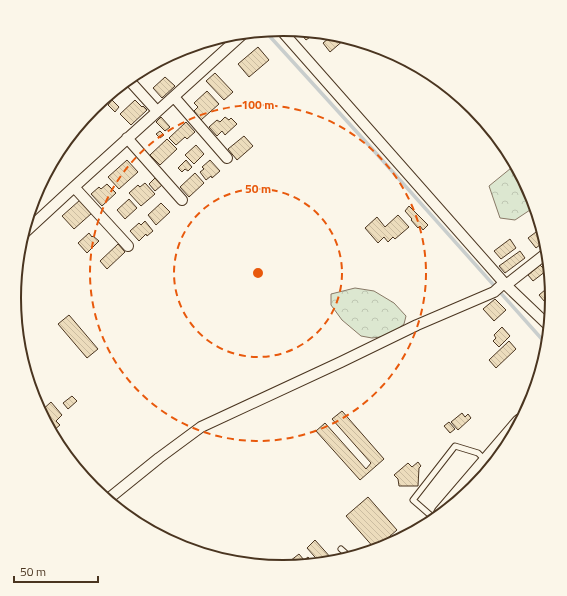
<svg xmlns="http://www.w3.org/2000/svg" width="567" height="596" font-family="'Titillium Web',sans-serif">
<defs>
<pattern id="forest-crowns" width="20" height="18" patternUnits="userSpaceOnUse"><rect width="20" height="18" fill="#dce7d0"/><path d="M2 6a3 3 0 1 1 6 0M12 15a3 3 0 1 1 6 0" fill="none" stroke="#bec7b2"/></pattern>
<pattern id="building-back-hatch" width="6" height="6" patternUnits="userSpaceOnUse"><rect width="6" height="6" fill="#ecdcbc"/><path d="M-1 5l2 2M0 0l6 6M5-1l2 2" fill="none" stroke="#ccbda1"/></pattern>
</defs>
<rect width="100%" height="100%" fill="#fbf6e9"/>
<path fill="url(#forest-crowns)" stroke="#887966" d="M495 133 508 148 515 163 495 137Z
M516 164 533 195 536 206 515 220 500 218 489 186Z
M355 288 374 291 394 303 406 316 404 324 389 336 372 338 361 336 342 320 331 305V294Z"/>
<g fill="none" stroke-linecap="round" stroke-linejoin="round">
<path stroke="#c9cecd" stroke-width="3.5" d="M264 30 375 152 548 346"/>
</g>
<path fill="url(#building-back-hatch)" stroke="#4a3520" d="M303 30 310 31 313 35 306 40 300 33Z
M334 34 338 36 339 35H341L345 39 330 52 323 43Z
M258 47 269 60 249 77 238 64Z
M153 64 155 65 142 78 137 72Z
M215 73 233 92 224 100 206 81Z
M165 77 175 86 162 98 153 88Z
M117 87 118 88 107 99 106 97Z
M207 91 219 104 201 120 194 111 198 107 194 103Z
M112 100 119 107 115 112 108 105Z
M135 100 142 107 143 106 147 110 131 125 120 114Z
M161 117 170 127 165 131 156 122Z
M225 117 229 120 231 118 237 124 225 135 222 131 217 136 209 127 217 120 220 122Z
M186 122 195 132 187 139 185 137 176 145 169 138Z
M160 131 164 135 160 138 156 134Z
M244 136 253 146 237 160 228 149Z
M167 139 177 149 160 165 150 155Z
M196 145 204 154 194 164 185 155Z
M127 160 138 172 119 189 108 177Z
M186 160 192 167 188 171 185 169 182 172 178 168Z
M210 160 220 171 212 178 211 176 206 180 200 172 204 169 202 167Z
M195 173 204 183 189 197 180 187Z
M155 178 162 185 155 191 149 184Z
M145 183 155 194 141 206 129 193 138 185 140 187Z
M107 184 116 193 102 206 91 194 99 187 101 189Z
M129 199 137 208 125 219 117 210Z
M80 200 92 213 74 229 62 216Z
M161 203 170 212 156 225 148 215Z
M409 206 428 225 423 230 420 226 418 228 411 220 412 219 405 211Z
M398 215 409 227 395 239 393 237 388 242 384 237 378 243 365 228 377 217 385 227Z
M145 221 153 231 147 236 146 234 139 241 130 231 139 223 141 225Z
M540 229 545 236 546 240 536 248 528 238Z
M89 233 92 237 93 236 99 241 87 253 78 243Z
M510 239 516 248 501 259 494 251Z
M118 244 125 252 107 269 100 261Z
M520 251 525 258 505 273 499 266Z
M540 265 546 271 533 281 528 275Z
M552 284 553 298 552 306 550 308 539 295Z
M495 299 506 310 494 321 483 309Z
M69 315 98 349 87 358 58 324Z
M502 327 510 336 499 347 493 341 496 338 494 335Z
M509 341 516 349 496 368 489 360Z
M72 396 77 401 68 409 63 403Z
M51 402 62 415 56 421 60 425 53 431 49 427H48L40 412Z
M342 411 384 459 360 480 316 431 325 423 366 469 371 463 332 419Z
M462 413 465 417 468 414 471 418 458 430 451 422Z
M449 422 455 429 450 433 444 426Z
M418 462 421 466 419 468 418 486H399L398 479 394 475 408 463 412 467Z
M368 497 397 530 375 549 346 516Z
M315 540 332 559 327 563 321 564 307 548Z
M299 554 304 560 308 557 314 564 294 566 290 561Z"/>
<g fill="none" stroke-linecap="round" stroke-linejoin="round">
<g stroke="#4a3520" stroke-width="7">
<path id="lane" d="M436 520 413 500 455 446 478 453 485 460
M341 549 351 558"/>
</g>
<g stroke="#4a3520" stroke-width="12">
<path id="street" d="M280 29 506 285 550 327
M128 79 157 111
M174 97 227 158
M127 138 182 200
M74 187 128 246
M22 235 74 187 245 32
M506 285 548 252
M107 500 159 458 201 427 341 362 417 325 494 292 504 283"/>
</g>
<g stroke="#4a3520" stroke-width="20">
<path id="highway" d="M443 514 521 423"/>
</g>
<use href="#lane" stroke="#fbf6e9" stroke-width="5"/>
<use href="#street" stroke="#fbf6e9" stroke-width="10"/>
<use href="#highway" stroke="#fbf6e9" stroke-width="18"/>
</g>
<g fill="none" stroke="#e8590c" stroke-width="2" stroke-dasharray="7 5">
<circle cx="258" cy="273" r="84"/>
<circle cx="258" cy="273" r="168"/>
</g>
<path d="M0 0H567V596H0ZM21 298a262 262 0 1 1 524 0a262 262 0 1 1-524 0Z" fill="#fbf6e9" fill-rule="evenodd"/>
<path fill="none" stroke="#4a3520" stroke-width="2" d="M21 298a262 262 0 1 1 524 0a262 262 0 1 1-524 0Z"/>
<circle cx="258" cy="273" r="6" fill="#e8590c" stroke="#fbf6e9" stroke-width="2"/>
<g font-size="12" text-anchor="middle" font-weight="bold" fill="#e8590c" stroke="#fbf6e9" stroke-width="3" stroke-linejoin="round" paint-order="stroke">
<text x="258" y="109">100 m</text>
<text x="258" y="193">50 m</text>
</g>
<path d="M14 576v6h84v-6" fill="none" stroke="#4a3520" stroke-width="2"/>
<text x="20" y="576" font-size="12" fill="#4a3520" stroke="#fbf6e9" stroke-width="3" paint-order="stroke">50 m</text>
</svg>
